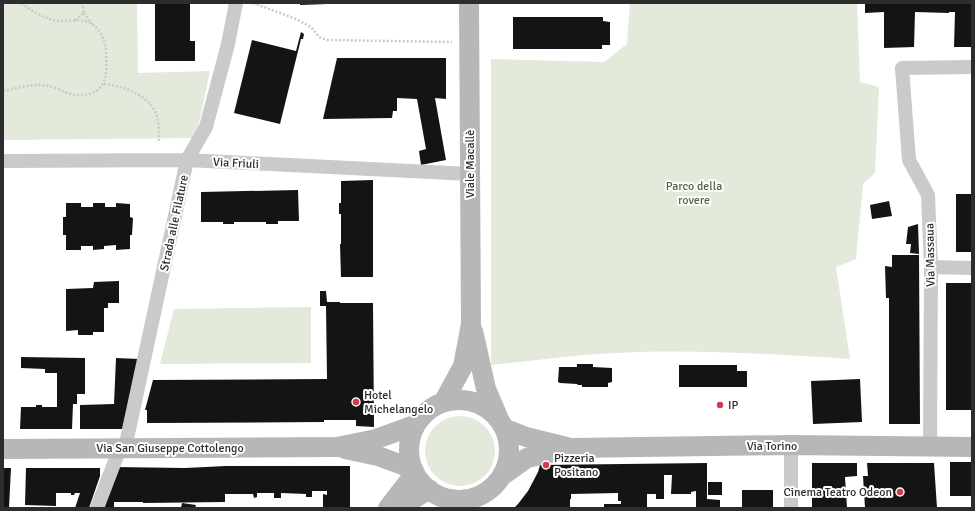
<svg xmlns="http://www.w3.org/2000/svg" width="975" height="511" font-family="Signika,sans-serif">
<rect width="100%" height="100%" fill="#fff"/>
<path fill="#e3e9db" d="M3 3H137L138 73 210 71 196 138 3 140Z
M630 3H857L860 82 879 87 875 173 863 184 856 259 836 267 850 359C773 354 693 349 616 353 574 355 533 361 491 365V59L604 62 627 44Z
M311 307V363L160 364 174 309Z
M425 451a35 35 0 1 1 70 0a35 35 0 1 1-70 0Z"/>
<path fill="#141414" d="M155 3H190V41H195V61H155Z
M300 3H327V4L300 5Z
M865 3H972V47H954L955 12H949V13L915 12 914 47 884 48V12L865 13Z
M513 17H603V21L610 22V45H602V49H513Z
M301 32 304 34 303 39H301L280 124 234 113 252 40 296 51Z
M337 58H446V99L435 98 446 160 421 165 419 151 426 149 417 99 397 98V111H393L392 118 323 119Z
M373 180V277H341L340 244H341V214H339V203H341V181Z
M298 190 299 221H278V224H266V222H234V224H223V222H201V192Z
M956 194H972V252H956Z
M889 201 892 216 872 219 870 205Z
M66 203H81V207H93V203H105V207H116V203L130 204V217L133 218 132 235H130V249L116 250V245L104 246V249L93 250V246H81V250H66V235H63V217H66Z
M918 224 919 254 910 253 911 244H906L908 227Z
M892 255H919L920 424H889V298H886L885 266 892 267Z
M119 281V303H108V308H104V332H93V335H78V330L66 331V289L93 288 94 282Z
M946 283H972V410H946Z
M320 291H326L327 302H340V303H373L374 427 356 426V420H324V422L147 423V410H145L153 380 327 379 326 306H320Z
M21 357 85 358V394H77V404H73L72 429H20L21 407H36V405H42V407H57V373H45V369L21 368Z
M116 358 139 359 123 429H80V405L114 404Z
M577 364H593V367L612 368V382L608 383V387H582V385H578L577 384 560 383 558 382 559 367H577Z
M679 365H737V371H747V387H679Z
M860 379 862 422 813 424 811 381Z
M950 462H972V496H950Z
M707 463V499L720 500V508H696V491L691 492V494H671L672 475H664V499H656V494H647V508H604V504H621V501H618V493L571 494V499H570V508H514L518 504 528 491 538 472 540 465Z
M812 463H857V476L845 477 847 508H812Z
M867 463H934L937 508H865L863 476H868Z
M226 466H350V508H327V507H323V494L327 495V491H312V497H306V494L281 493V498H274V493H257V497L254 498 253 494H225V502L143 503V502H114V508H100L114 467 185 468Z
M3 468H11L9 508H3Z
M26 468H100V476L89 508H75L80 493H75L74 495H71V493H56V506L25 505Z
M708 482H722V495H708Z
M742 490H773V508H742Z
M182 503 196 505 195 508H181Z"/>
<g fill="none" stroke-linecap="round" stroke-linejoin="round">
<path stroke="#cacaca" stroke-width="2.5" stroke-dasharray="2 2" stroke-linecap="butt" d="M253 3 296 19 311 27 319 37 327 40 452 42
M84 13 92 24
M75 20 84 13 82 3
M104 84C125 86 153 96 158 120 159 127 159 135 159 142
M3 91C18 88 33 83 48 86 56 87 63 92 71 94 77 96 83 95 89 94 110 88 106 68 106 50 106 42 100 29 92 24 80 17 66 23 53 20 42 17 30 10 21 3"/>
<path stroke="#cacaca" stroke-width="14" d="M3 161 187 160 470 174
M931 267 972 268
M791 445V508
M930 447 931 267 928 195 909 160 902 68 972 67
M125 448 187 160 206 127 228 44 236 3
M97 508 120 448"/>
<path stroke="#b7b7b7" stroke-width="20" d="M473 331 486 389 498 417
M409 450a50 50 0 1 1 100 0a50 50 0 1 1-100 0Z
M444 401 463 366 471 324 469 3
M506 429 526 437 567 447
M3 449 337 447 376 439 415 425
M345 449 378 456 413 469
M503 475 527 458 572 448 791 445 972 447
M388 508 415 473
M400 508 429 489"/>
</g>
<g fill="#d83a4c" stroke="#fff" stroke-width="1.5">
<circle cx="356" cy="402" r="4"/>
<circle cx="720" cy="405" r="4"/>
<circle cx="546" cy="465" r="4"/>
<circle cx="900" cy="492" r="4"/>
</g>
<g text-anchor="middle" stroke-width="4" stroke-linejoin="round" paint-order="stroke">
<g font-size="12" fill="#2d2d2d" stroke="#fff">
<text transform="translate(236 163) rotate(3)" y="4">Via Friuli</text>
<text transform="translate(470 164) rotate(-90)" y="4">Viale Macallè</text>
<text transform="translate(174 223) rotate(-78)" y="4">Strada alle Filature</text>
<text transform="translate(930 255) rotate(-91)" y="4">Via Massaua</text>
<text x="772" y="450">Via Torino</text>
<text x="170" y="452">Via San Giuseppe Cottolengo</text>
</g>
<g font-size="12" fill="#51653d" stroke="#fff">
<text x="694" y="190">Parco della<tspan x="694" dy="14">rovere</tspan></text>
</g>
<g font-size="12" fill="#2d2d2d" stroke="#fff" text-anchor="start">
<text x="364" y="399">Hotel<tspan x="364" dy="14">Michelangelo</tspan></text>
<text x="728" y="409">IP</text>
<text x="554" y="462">Pizzeria<tspan x="554" dy="14">Positano</tspan></text>
<text x="892" y="496" text-anchor="end">Cinema Teatro Odeon</text>
</g>
</g>
<rect width="975" height="511" fill="none" stroke="#2d2d2d" stroke-width="8"/>
</svg>
